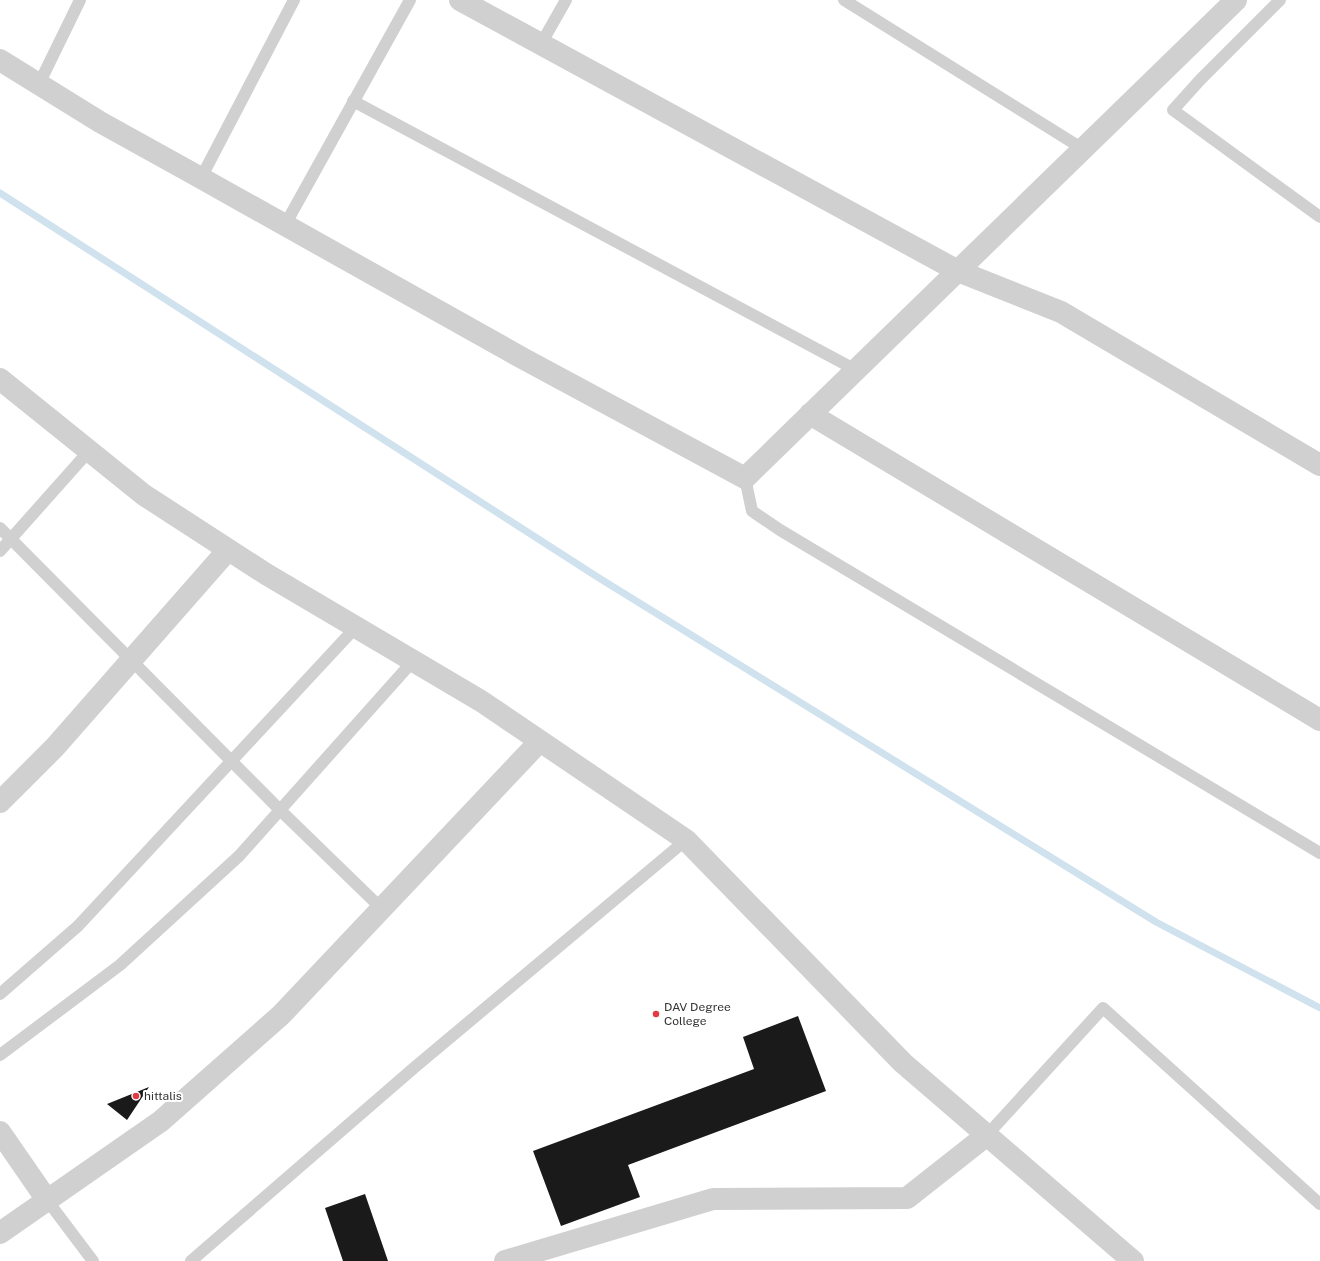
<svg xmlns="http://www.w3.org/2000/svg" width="1320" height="1261" font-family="'Public Sans',sans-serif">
<rect width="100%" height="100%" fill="#fff"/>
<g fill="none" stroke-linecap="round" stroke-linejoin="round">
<path stroke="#cfe2ee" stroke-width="7" d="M0 193 599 578 1156 922 1320 1008"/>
</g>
<path fill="#1a1a1a" d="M798 1016 826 1091 628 1165 640 1197 561 1226 533 1151 754 1069 743 1037Z
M149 1087 127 1120 107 1104Z
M365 1194 388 1261H343L325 1208Z"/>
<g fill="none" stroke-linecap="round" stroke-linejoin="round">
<path stroke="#d0d0d0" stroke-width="12" d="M844 0 1083 149
M1280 0 1200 80 1173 110 1320 217
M541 44 566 0
M39 84 80 0
M353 101 856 370
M201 178 294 0
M285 225 410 0
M745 478 752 511 780 530 1320 853
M0 528 280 810 382 909
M0 551 89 451
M0 994 78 926 356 627
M0 1055 120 965 239 856 413 661
M987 1135 1103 1008 1320 1204
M47 1200 93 1261
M191 1261 415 1067 686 840"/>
<path stroke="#d0d0d0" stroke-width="22" d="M460 0 958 271 1061 312 1320 465
M0 60 100 122 201 178 524 359 745 478 1236 0
M0 379 144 495 266 574 481 701 686 840 903 1063 1133 1261
M810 414 1320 720
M0 802 55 747 228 550
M0 1132 47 1200
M0 1233 161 1121 281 1015 540 741
M505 1261 713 1199 907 1198 987 1135"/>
</g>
<g fill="#e63946" stroke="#fff" stroke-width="1.5">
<circle cx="656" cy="1014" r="4"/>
<circle cx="136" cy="1096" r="4"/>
</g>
<g text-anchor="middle" stroke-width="4" stroke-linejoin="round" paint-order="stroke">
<g font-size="12" fill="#333" stroke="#fff" text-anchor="start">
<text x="664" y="1011">DAV Degree<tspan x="664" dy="14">College</tspan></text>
<text x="144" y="1100">hittalis</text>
</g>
</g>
</svg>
